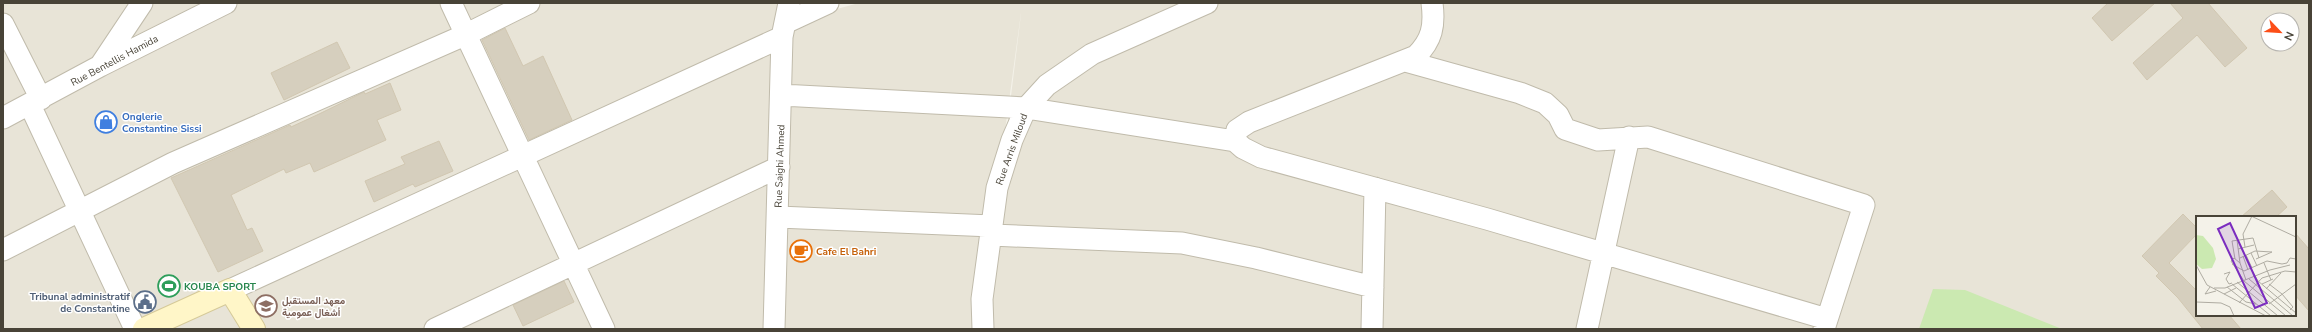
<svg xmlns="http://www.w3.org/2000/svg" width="2312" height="332" font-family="'Nunito Sans',Vazirmatn,sans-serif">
<rect width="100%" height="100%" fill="#f4f2e9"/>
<path fill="#e8e4d7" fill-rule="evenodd" d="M3 3H789L785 23 859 3H2309V329H3ZM1021 13V14L987 293 986 270ZM2268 20H2292V44H2268ZM2197 217H2295V315H2197Z"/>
<path fill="#cbe9b1" d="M1933 289 1965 290 2062 329H1919Z"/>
<path fill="#d6cfbe" stroke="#d1c7b1" d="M2108 3H2155L2112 41 2092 18Z
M2170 3H2208L2247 48 2225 67 2197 35 2147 80 2133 63 2183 18Z
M505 28 523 66 543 56 572 120 529 140 482 40Z
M337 42 350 68 284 100 271 73Z
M390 83 401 110 377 120 386 140 314 172 310 163 286 173 284 169 231 195 247 230 252 228 263 251 218 272 171 178 290 125 291 127 317 115 364 92 365 94Z
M439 141 453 171 415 187 413 184 374 202 365 181 405 164 401 157Z
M2272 190 2287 207 2276 217H2241Z
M2183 214 2197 228V234L2169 263 2197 291V315H2229L2241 329H2203L2178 298 2156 276 2159 273 2142 256Z
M2295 233 2309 249V311L2295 295Z
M564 281 574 302 523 326 513 305Z"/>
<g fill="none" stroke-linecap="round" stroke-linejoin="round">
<g stroke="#c0bbab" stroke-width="23">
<path id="street" d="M451 3 604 329
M1432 3C1435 26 1432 40 1416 56L1249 122 1237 130 1235 141 1243 148 1261 157 1487 219 1827 319
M785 23 828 3
M3 24 41 99
M1405 61 1520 93 1545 103 1558 115 1565 129 1598 140 1648 137 1864 205 1824 329
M100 66 142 3
M781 95 1026 108 1235 141
M30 105 135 329
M3 118 100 66 226 3
M778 217 992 226
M991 235 1182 243 1256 258 1373 287
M3 250 173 163 465 35 529 3
M230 290 782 37
M435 329 779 167
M774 329 782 37 789 3
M983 329 982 299 997 188 1012 140 1026 108 1047 85 1092 54 1207 3
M1372 329 1375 188
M1587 329 1629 137"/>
</g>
<g stroke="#d5c998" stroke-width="24">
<path id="secondary" d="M144 329 230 290 254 329"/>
</g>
<use href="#street" stroke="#fff" stroke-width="21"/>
<use href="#secondary" stroke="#fff6c8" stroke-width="22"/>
</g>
<defs>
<g id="shop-ring" transform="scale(1.15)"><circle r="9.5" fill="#fff" stroke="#3f7fe0" stroke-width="1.5"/><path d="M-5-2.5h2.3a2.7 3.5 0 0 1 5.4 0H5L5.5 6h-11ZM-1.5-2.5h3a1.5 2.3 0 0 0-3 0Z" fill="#3f7fe0"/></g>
<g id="cafe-ring" transform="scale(1.15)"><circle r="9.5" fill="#fff" stroke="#e8710a" stroke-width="1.5"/><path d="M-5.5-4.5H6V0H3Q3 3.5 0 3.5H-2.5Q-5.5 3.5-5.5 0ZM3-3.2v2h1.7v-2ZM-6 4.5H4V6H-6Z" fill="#e8710a"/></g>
<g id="stadium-ring" transform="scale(1.15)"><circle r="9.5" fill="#fff" stroke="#2e9e5b" stroke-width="1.5"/><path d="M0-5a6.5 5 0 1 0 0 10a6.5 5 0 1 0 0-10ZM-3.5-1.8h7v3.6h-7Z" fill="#2e9e5b"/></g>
<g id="civic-ring" transform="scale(1.15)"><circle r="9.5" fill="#fff" stroke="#5c6f8a" stroke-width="1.5"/><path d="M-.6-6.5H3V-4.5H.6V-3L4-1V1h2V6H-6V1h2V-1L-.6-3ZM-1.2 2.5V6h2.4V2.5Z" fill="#5c6f8a"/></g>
<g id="school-ring" transform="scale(1.15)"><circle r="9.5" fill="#fff" stroke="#8d6e63" stroke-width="1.5"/><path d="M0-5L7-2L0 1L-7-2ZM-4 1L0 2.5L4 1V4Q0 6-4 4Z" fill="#8d6e63"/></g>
</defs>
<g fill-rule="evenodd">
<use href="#shop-ring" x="106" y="122"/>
<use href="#cafe-ring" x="801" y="251"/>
<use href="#stadium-ring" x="169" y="286"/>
<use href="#civic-ring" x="145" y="302"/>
<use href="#school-ring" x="266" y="306"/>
</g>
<g text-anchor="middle" stroke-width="3" stroke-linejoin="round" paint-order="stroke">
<g font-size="10" fill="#484337" stroke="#fff">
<text transform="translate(114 60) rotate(-28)" y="4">Rue Bentellis Hamida</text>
<text transform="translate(1011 149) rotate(-70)" y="4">Rue Arris Miloud</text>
<text transform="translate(779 166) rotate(-88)" y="4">Rue Saighi Ahmed</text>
</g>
<g font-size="10" font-weight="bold" fill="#366cbe" stroke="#fff" text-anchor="start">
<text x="122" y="120">Onglerie<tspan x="122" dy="12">Constantine Sissi</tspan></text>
</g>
<g font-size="10" font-weight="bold" fill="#c56008" stroke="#fff" text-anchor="start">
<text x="816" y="255">Cafe El Bahri</text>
</g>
<g font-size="10" font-weight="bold" fill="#27864d" stroke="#fff" text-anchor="start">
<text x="184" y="290">KOUBA SPORT</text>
</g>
<g font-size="10" font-weight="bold" fill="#4e5e75" stroke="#fff" text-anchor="end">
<text x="130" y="300">Tribunal administratif<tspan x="130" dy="12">de Constantine</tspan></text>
</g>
<g font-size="10" font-weight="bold" fill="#785e54" stroke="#fff" text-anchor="start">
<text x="282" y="304">معهد المستقبل<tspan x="282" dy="12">أشغال عمومية</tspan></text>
</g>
</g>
<g transform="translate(2196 216)">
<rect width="100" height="100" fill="#f4f2e9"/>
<path d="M0 19 7 20 17 32 20 43 16 52 6 53 0 48Z" fill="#cbe9b1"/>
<path fill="none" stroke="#afaca2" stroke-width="1" d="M55 0 100 21M41 24 44 47 38 42 35 45 48 65M49 31 47 18 56 0M42 33 58 29M55 37 61 50M50 39 56 52M47 40 52 54M44 42 59 35 76 36 60 43M39 43 36 25 57 22 63 42M44 47 50 64M68 47 75 64M36 48 48 55 71 45 86 48 91 47 94 42 100 43M0 49 11 69 70 100M55 53 62 65 100 97M28 58 34 56 30 63 33 68 36 67M53 63 97 100M48 65 90 100M41 66 82 100M36 68 75 100M66 68 77 63M73 68 86 78M14 71 9 78 20 75M31 71 50 86 60 88M18 72H29L74 54 94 49M70 73 85 57M28 78 40 72M86 78 97 91 94 94M0 86 25 87 34 91 38 100M43 87 66 62 89 55 100 56M73 88 100 68"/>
<path fill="#7b2cbf" fill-opacity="0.15" stroke="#7b2cbf" stroke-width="2" d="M34 7 71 87 59 92 22 13Z"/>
<rect width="100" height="100" fill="none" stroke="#484337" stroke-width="2"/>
</g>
<rect width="2312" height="332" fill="none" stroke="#484337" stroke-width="8"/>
<g transform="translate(2280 32) rotate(115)"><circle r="19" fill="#ffffff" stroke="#b6b4af"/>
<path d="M0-3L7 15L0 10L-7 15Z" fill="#fc4e18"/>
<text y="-6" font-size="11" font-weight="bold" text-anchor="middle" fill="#484337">N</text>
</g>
</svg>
